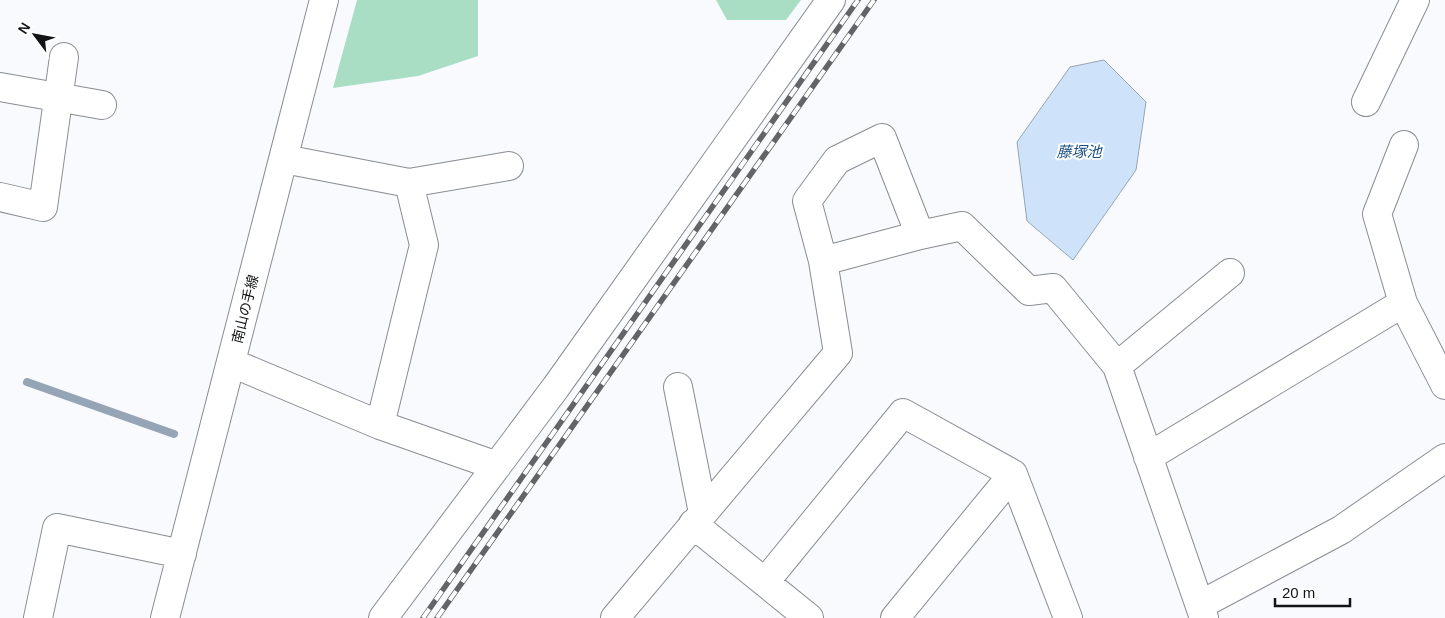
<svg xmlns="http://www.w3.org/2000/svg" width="1445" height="618" font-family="Arial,'Noto Sans JP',sans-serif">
<rect width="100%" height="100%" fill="#f8fafe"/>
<path fill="#a9dec4" d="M357 0H478V56L418 76 333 88Z
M716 0H801L786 20H727Z"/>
<path fill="#cee3f9" stroke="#96a5b5" d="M1104 60 1146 102 1136 170 1073 260 1027 221 1017 142 1070 67Z"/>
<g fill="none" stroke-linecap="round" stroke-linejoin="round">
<path stroke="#96a5b5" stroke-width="8" d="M27 382 174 434"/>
<g stroke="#898c92" stroke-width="30">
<path id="minor" d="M0 87 102 105
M1366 102 1415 0
M284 159 409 183 424 245 380 425
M409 183 509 166
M0 197 43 207 64 57
M823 261 807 201 837 160 882 138 920 235
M1403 303 1377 214 1404 145
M232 363 380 425 497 466
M1117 366 1230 273
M678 387 703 513
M1148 457 1403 303 1445 385
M1013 474 1068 618
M693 524 809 618
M765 582 903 413 1013 474 895 618
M1200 605 1341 530 1445 458
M38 618 57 528 182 554
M165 618 324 0
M383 618 556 387 831 0
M615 618 838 353 823 261 920 235 962 226 1029 291 1053 288 1117 366 1204 618"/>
</g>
<use href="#minor" stroke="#fff" stroke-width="28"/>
<g stroke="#626467" stroke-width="5.5">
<path id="rail" d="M423 618 858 0
M437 618 874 0"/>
</g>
<use href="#rail" stroke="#fff" stroke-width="4" stroke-dasharray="11" stroke-linecap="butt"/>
</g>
<g text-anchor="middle" stroke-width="4" stroke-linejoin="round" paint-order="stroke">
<g font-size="14" fill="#121416" stroke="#fff">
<text transform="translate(245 309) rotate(-76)" y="5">南山の手線</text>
</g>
<g font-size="15" font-style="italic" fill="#194f81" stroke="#fff">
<text x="1079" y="157">藤塚池</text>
</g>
</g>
<g transform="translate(35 35) rotate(302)" stroke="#ffffff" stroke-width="4" paint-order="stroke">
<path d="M0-4L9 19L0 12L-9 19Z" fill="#121416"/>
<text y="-8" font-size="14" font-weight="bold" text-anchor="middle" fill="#121416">N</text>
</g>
<path d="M1275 598v8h75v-8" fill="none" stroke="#121416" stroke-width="2.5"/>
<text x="1282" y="598" font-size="15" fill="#121416" stroke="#ffffff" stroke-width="4" paint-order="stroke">20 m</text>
</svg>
